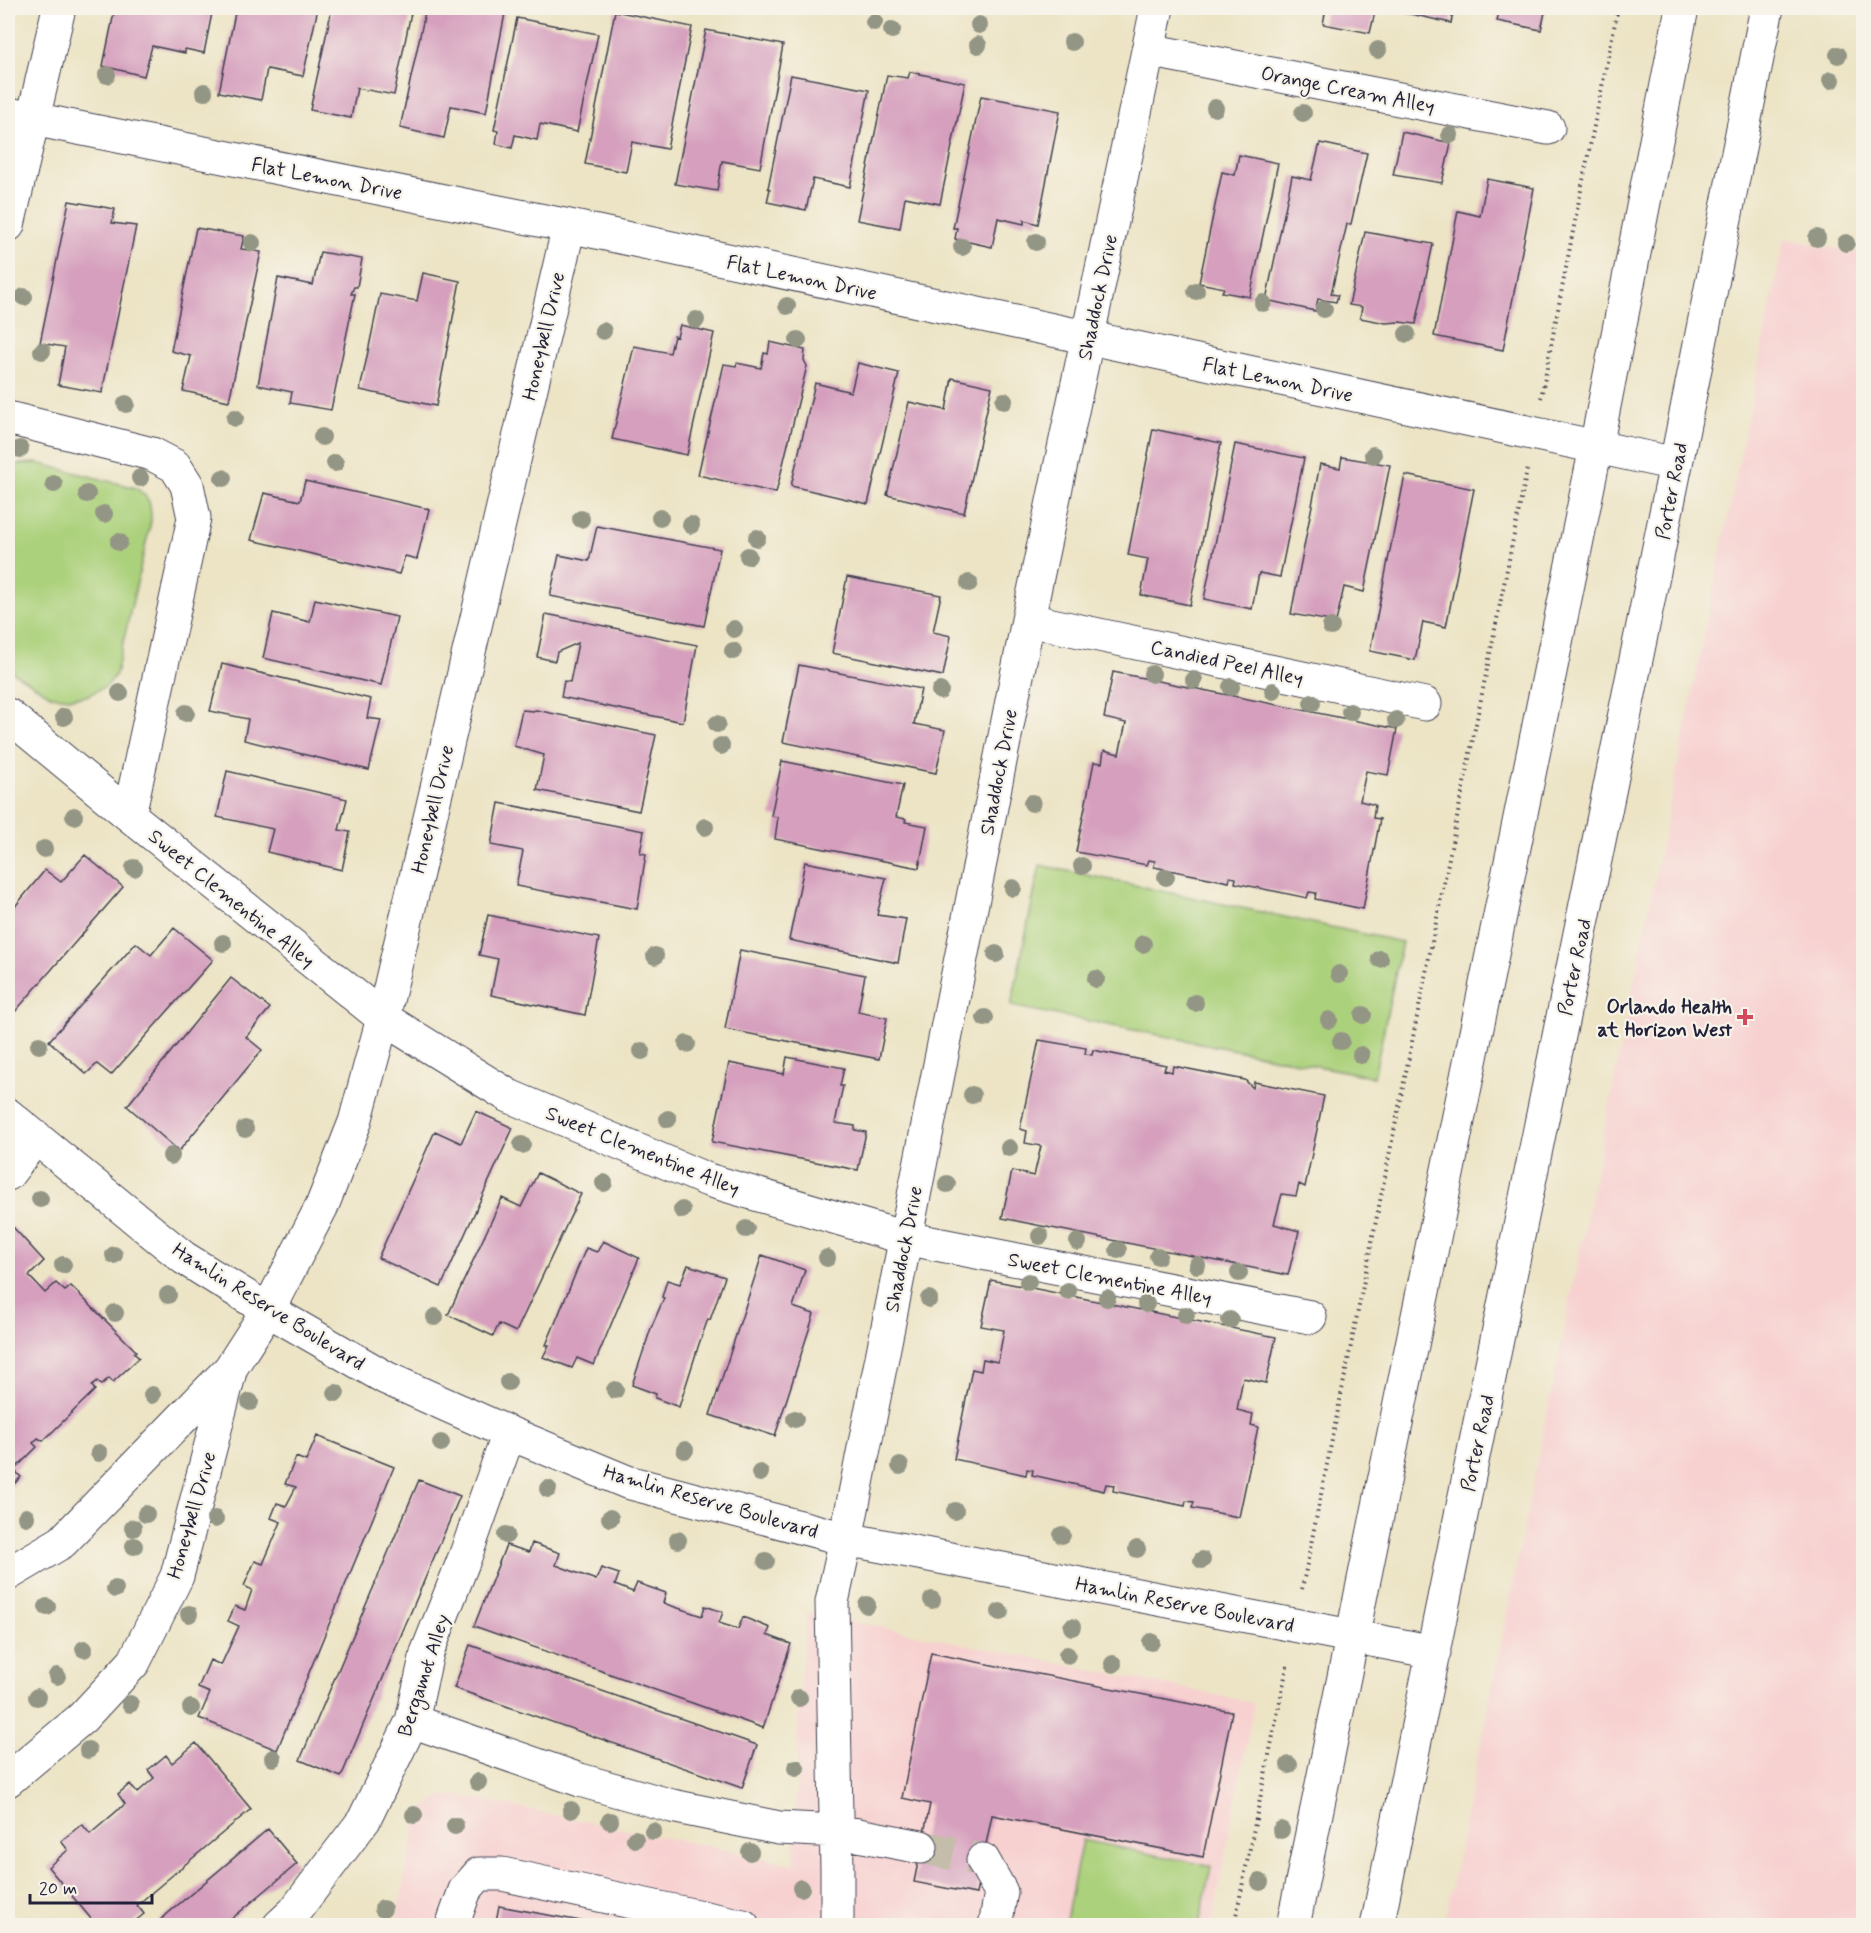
<svg xmlns="http://www.w3.org/2000/svg" width="1871" height="1933" font-family="Mynerve,sans-serif">
<rect width="100%" height="100%" fill="#f7f3e8"/>
<filter id="ink" filterUnits="userSpaceOnUse"><feTurbulence type="fractalNoise" baseFrequency=".0167" numOctaves="2"/><feDisplacementMap in="SourceGraphic" scale="12" xChannelSelector="R" yChannelSelector="G"/><feConvolveMatrix kernelMatrix="1 2 1 2 8 2 1 2 1" color-interpolation-filters="sRGB"/></filter>
<filter id="wash" filterUnits="userSpaceOnUse"><feTurbulence type="fractalNoise" baseFrequency=".008" numOctaves="4" result="noise"/><feDisplacementMap in="SourceGraphic" scale="24" xChannelSelector="R" yChannelSelector="G"/><feGaussianBlur stdDeviation="1.35" result="paint"/><feColorMatrix in="noise" values="0 0 0 0 0 0 0 0 0 0 0 0 0 0 0 0 0 1.4 0 .05"/><feComposite in="paint" operator="in"/></filter>
<g filter="url(#wash)">
<rect width="100%" height="100%" fill="#ece4c5"/>
<path fill="#f7d0d0" d="M1784 238 1864 254 1863 1925H1444Z
M807 1612 1254 1703 1212 1925 395 1926 416 1822 424 1808 439 1797 457 1795 794 1864 799 1694Z"/>
<path fill="#acd17b" stroke="#677a5b" stroke-width="1.5" d="M37 463 136 488C150 498 151 503 151 521L116 674 107 686 86 696 70 698 52 696 14 673 8 665V468L19 464Z
M1040 865 1402 942 1374 1077 1011 1006Z
M1082 1840 1211 1866 1199 1925H1065Z"/>
<g id="blocks">
<path fill="#d59fbd" d="M115 8H213L204 53 185 49V53L152 46 144 76 103 66Z
M236 8H318L303 76 267 69 261 100 219 92Z
M332 8H412L394 95 357 88 351 118 310 110Z
M426 8H506L486 113 451 106 444 138 400 128Z
M1326 8H1376L1370 33 1323 24Z
M1407 8H1454L1451 23 1406 13Z
M1500 8H1546L1541 30 1497 21Z
M615 11 692 27 667 149 632 142 626 172 585 164Z
M517 18 598 34 577 132 540 124 537 140 515 135 512 148 496 144 498 131 494 130Z
M706 30 783 45 760 168 722 161 717 191 675 184Z
M910 72 965 83 940 204 905 197 900 228 857 220 887 75 908 78Z
M791 75 869 90 850 187 813 179 806 210 767 202 770 189 768 188Z
M981 96 1060 111 1038 224 1024 220V224L998 218 992 247 955 239 957 228H953Z
M1402 132 1451 143 1442 183 1393 175Z
M1320 143 1367 153 1351 224H1347L1331 294 1338 295 1336 302 1318 299 1315 311 1266 300 1292 176 1311 180Z
M1239 155 1278 163 1250 297 1222 292 1224 288 1199 283 1222 172 1235 175Z
M1487 179 1534 188 1503 350 1434 336 1458 211 1480 216Z
M69 201 115 209 112 223 136 226 102 393 58 385 65 347 40 343Z
M196 228 244 236 241 249 261 252 229 401 183 391 191 356 171 351Z
M1365 232 1433 244 1416 324 1399 322 1386 323 1360 318 1362 307 1349 305Z
M320 252 362 259 357 287H354L351 294H355L331 410 290 403 292 392 258 385 278 278 313 285Z
M423 273 460 281 436 406 360 390 380 294 417 301Z
M680 325 714 333 687 455 612 439 634 346 670 353 674 336 677 337Z
M770 342 805 350 804 360 807 366 776 493 698 475 724 364 736 366 737 363 761 368 764 353 768 354Z
M858 363 899 373 868 504 791 486 815 383 851 392Z
M952 378 992 387 964 513 887 495 909 402 946 410Z
M1153 429 1221 443 1190 605 1141 595 1148 559 1128 555Z
M1235 444 1304 458 1280 577 1259 573 1252 609 1204 599Z
M1342 457 1390 465 1364 592 1344 587 1336 622 1291 614 1320 464 1340 468Z
M1405 475 1474 489 1446 627 1423 622 1415 660 1370 651Z
M305 481 429 509 417 559 405 556 399 574 251 540 264 493 300 501Z
M597 526 720 549 704 626 550 596 559 555 589 561Z
M847 577 941 595 933 632 951 636 943 676 832 653Z
M315 599 397 617 381 685 263 658 273 613 310 622Z
M546 614 697 645 683 722 561 697 564 681 570 682 578 643 557 652 555 661 537 657Z
M222 664 371 699 367 718 381 720 369 770 244 740 248 719 210 711Z
M799 665 921 689 914 724 945 730 936 773 783 742Z
M1113 672 1397 729 1388 775 1366 771 1360 801 1375 805 1373 818 1380 819 1363 909 1315 899 1316 893 1309 892 1307 898 1235 883 1236 878 1230 877 1229 882 1154 867 1155 861 1149 860 1147 865 1076 852 1094 762 1102 763 1104 750 1119 754 1126 723 1104 718Z
M522 710 533 711 536 710 656 735 639 811 537 790 544 755 514 746Z
M782 761 903 785 896 817 906 819 905 822 927 826 919 868 775 839 778 817 771 816Z
M227 771 347 799 339 830 350 832 342 870 267 852 273 829 217 817Z
M499 803 644 831 640 853 646 854 637 909 516 886 523 851 491 845Z
M85 855 123 887 14 1013 8 1007V915L45 870 61 882Z
M805 862 886 878 877 915 906 919 898 963 789 940Z
M488 915 599 938 585 1015 491 995 498 959 479 955Z
M174 928 213 960 111 1075 97 1064 86 1074 49 1041 136 943 151 955Z
M740 950 865 975 858 1012 887 1018 879 1059 725 1029Z
M231 978 270 1008 246 1037 262 1050 179 1151 127 1106Z
M1039 1040 1086 1048 1085 1054 1092 1055 1093 1050 1166 1065 1164 1070 1172 1072 1173 1066 1245 1080 1253 1088 1254 1082 1324 1096 1305 1187 1299 1184 1296 1196 1282 1194 1274 1224 1299 1231 1288 1275 1002 1218 1012 1171 1034 1176 1041 1146 1025 1143 1027 1131 1020 1129Z
M787 1057 844 1068 840 1086H843L835 1123 855 1126V1130L866 1132 858 1170 712 1142 729 1063 784 1074Z
M476 1111 513 1128 441 1287 378 1258 435 1131 461 1143Z
M538 1173 581 1194 516 1332 499 1324 493 1336 448 1315 502 1198 521 1207Z
M13 1227 44 1261 29 1276 45 1293 56 1283 65 1291 71 1286 136 1351 134 1353 139 1358 113 1382 109 1378 101 1385 97 1381 92 1386 95 1390 43 1441 38 1438 33 1443 37 1447 14 1470 21 1477 8 1490V1232Z
M603 1241 639 1258 594 1365 577 1358 572 1368 543 1357 549 1345H546L586 1248 597 1252Z
M762 1255 805 1270 793 1307 814 1314 775 1436 710 1415Z
M688 1265 725 1277 710 1320 708 1319 699 1344 679 1407 655 1398 656 1394 632 1385 651 1328 664 1298 662 1297 667 1280 680 1284Z
M991 1280 1276 1337 1266 1383 1243 1378 1237 1410 1253 1414 1251 1425 1258 1427 1239 1517 1192 1508 1194 1502 1186 1501 1185 1506 1113 1491 1114 1485 1106 1484 1104 1491 1032 1475 1033 1470 1027 1469 1026 1475 954 1459 972 1369 981 1371 983 1359 998 1362 1004 1330 981 1326Z
M317 1436 394 1467 277 1750 199 1718 210 1693 198 1688 210 1660 221 1665 239 1626 228 1621 235 1606 245 1610 252 1590 244 1586 255 1561 263 1564 281 1522 271 1518 277 1503 286 1506 296 1487 285 1484 296 1457 306 1461Z
M419 1480 460 1496 341 1777 300 1760Z
M532 1543 560 1553 556 1565 596 1580 601 1568 619 1574 615 1585 633 1592 637 1583 666 1593 663 1603 702 1616 705 1606 723 1612 719 1623 738 1629 743 1617 770 1628 767 1635 791 1644 763 1728 474 1626 506 1545 529 1552Z
M470 1645 757 1745 742 1788 454 1688Z
M931 1653 1232 1712 1203 1857 992 1815 976 1894 914 1882 930 1804 902 1798Z
M196 1743 251 1809 137 1905 144 1914 129 1926H97L48 1867 68 1850 61 1841 82 1824 90 1834 125 1804 118 1794 130 1784 137 1793 154 1778 148 1770 166 1755 172 1763Z
M268 1829 297 1864 223 1926H153Z
M499 1906 597 1924 596 1926H495Z"/>
</g>
</g>
<g filter="url(#ink)">
<use href="#blocks" fill-opacity="0" stroke="#403f50" stroke-width="1.5"/>
<g fill="none" stroke-linecap="round" stroke-linejoin="round">
<path stroke="#c4bda9" stroke-width="33" stroke-dasharray="33 16" stroke-linecap="butt" d="M921 1847 983 1860"/>
<g stroke="#403f50" stroke-width="35">
<path id="minor" d="M1148 50 1548 128
M8 114 569 226 1676 464
M8 225 59 8
M8 418 152 454 175 466 187 485 194 518 129 815
M1028 620 1425 704
M8 715 129 815 383 1018 509 1096 708 1180 905 1238 1310 1317
M8 1115 184 1258 268 1310 386 1378 509 1433 627 1482 846 1539 1434 1652
M8 1174 36 1137
M8 1574 62 1542 230 1369 268 1310 322 1206 355 1122 383 1018 569 226
M412 1721 580 1780 672 1806 779 1828 837 1831 921 1847
M8 1780 82 1718 134 1662 177 1576 230 1371
M983 1860 1001 1892 995 1926
M279 1926 294 1912 364 1820 412 1721 427 1653 465 1557 509 1433
M452 1926 465 1890 479 1874H502L743 1926
M837 1926V1870L832 1602 846 1539 1028 620 1157 8
M1293 1926 1596 447 1682 8
M1377 1926 1676 464 1767 8"/>
</g>
<path stroke="#403f50" stroke-width="4" stroke-dasharray="1.5 4.5" stroke-linecap="butt" d="M1863 203H1864
M1541 398 1579 200 1618 8
M1302 1589 1527 470
M1234 1926 1288 1662"/>
<use href="#minor" stroke="#fff" stroke-width="33"/>
</g>
<g fill="#939684">
<circle cx="874" cy="22" r="9"/>
<circle cx="979" cy="25" r="9"/>
<circle cx="892" cy="30" r="9"/>
<circle cx="1072" cy="42" r="9"/>
<circle cx="978" cy="45" r="9"/>
<circle cx="1378" cy="50" r="9"/>
<circle cx="1838" cy="55" r="9"/>
<circle cx="107" cy="75" r="9"/>
<circle cx="1831" cy="80" r="9"/>
<circle cx="204" cy="92" r="9"/>
<circle cx="1215" cy="108" r="9"/>
<circle cx="1303" cy="113" r="9"/>
<circle cx="1450" cy="135" r="9"/>
<circle cx="1817" cy="238" r="9"/>
<circle cx="1036" cy="242" r="9"/>
<circle cx="252" cy="243" r="9"/>
<circle cx="1846" cy="243" r="9"/>
<circle cx="962" cy="247" r="9"/>
<circle cx="1196" cy="291" r="9"/>
<circle cx="24" cy="297" r="9"/>
<circle cx="1263" cy="303" r="9"/>
<circle cx="787" cy="306" r="9"/>
<circle cx="1324" cy="309" r="9"/>
<circle cx="696" cy="320" r="9"/>
<circle cx="603" cy="331" r="9"/>
<circle cx="1407" cy="334" r="9"/>
<circle cx="798" cy="340" r="9"/>
<circle cx="42" cy="351" r="9"/>
<circle cx="1004" cy="401" r="9"/>
<circle cx="126" cy="404" r="9"/>
<circle cx="235" cy="418" r="9"/>
<circle cx="322" cy="437" r="9"/>
<circle cx="20" cy="449" r="9"/>
<circle cx="1373" cy="455" r="9"/>
<circle cx="335" cy="463" r="9"/>
<circle cx="140" cy="478" r="9"/>
<circle cx="223" cy="478" r="9"/>
<circle cx="54" cy="484" r="9"/>
<circle cx="87" cy="494" r="9"/>
<circle cx="104" cy="514" r="9"/>
<circle cx="660" cy="518" r="9"/>
<circle cx="581" cy="519" r="9"/>
<circle cx="691" cy="525" r="9"/>
<circle cx="757" cy="538" r="9"/>
<circle cx="119" cy="542" r="9"/>
<circle cx="748" cy="556" r="9"/>
<circle cx="969" cy="583" r="9"/>
<circle cx="1331" cy="627" r="9"/>
<circle cx="734" cy="629" r="9"/>
<circle cx="733" cy="651" r="9"/>
<circle cx="1152" cy="674" r="9"/>
<circle cx="1194" cy="680" r="9"/>
<circle cx="1231" cy="687" r="9"/>
<circle cx="940" cy="691" r="9"/>
<circle cx="1273" cy="691" r="9"/>
<circle cx="120" cy="693" r="9"/>
<circle cx="1312" cy="703" r="9"/>
<circle cx="1350" cy="712" r="9"/>
<circle cx="186" cy="713" r="9"/>
<circle cx="64" cy="717" r="9"/>
<circle cx="1396" cy="720" r="9"/>
<circle cx="717" cy="724" r="9"/>
<circle cx="721" cy="746" r="9"/>
<circle cx="1032" cy="803" r="9"/>
<circle cx="74" cy="816" r="9"/>
<circle cx="705" cy="827" r="9"/>
<circle cx="44" cy="849" r="9"/>
<circle cx="1082" cy="866" r="9"/>
<circle cx="134" cy="868" r="9"/>
<circle cx="1166" cy="877" r="9"/>
<circle cx="1013" cy="888" r="9"/>
<circle cx="223" cy="943" r="9"/>
<circle cx="1143" cy="944" r="9"/>
<circle cx="996" cy="954" r="9"/>
<circle cx="655" cy="956" r="9"/>
<circle cx="1380" cy="959" r="9"/>
<circle cx="1339" cy="974" r="9"/>
<circle cx="1096" cy="979" r="9"/>
<circle cx="1195" cy="1003" r="9"/>
<circle cx="1363" cy="1015" r="9"/>
<circle cx="985" cy="1018" r="9"/>
<circle cx="1329" cy="1020" r="9"/>
<circle cx="1341" cy="1041" r="9"/>
<circle cx="687" cy="1044" r="9"/>
<circle cx="39" cy="1045" r="9"/>
<circle cx="642" cy="1051" r="9"/>
<circle cx="1361" cy="1055" r="9"/>
<circle cx="972" cy="1095" r="9"/>
<circle cx="668" cy="1119" r="9"/>
<circle cx="245" cy="1129" r="9"/>
<circle cx="522" cy="1145" r="9"/>
<circle cx="1009" cy="1148" r="9"/>
<circle cx="171" cy="1156" r="9"/>
<circle cx="604" cy="1183" r="9"/>
<circle cx="947" cy="1184" r="9"/>
<circle cx="40" cy="1199" r="9"/>
<circle cx="682" cy="1210" r="9"/>
<circle cx="746" cy="1229" r="9"/>
<circle cx="1040" cy="1236" r="9"/>
<circle cx="1078" cy="1242" r="9"/>
<circle cx="1118" cy="1250" r="9"/>
<circle cx="114" cy="1255" r="9"/>
<circle cx="1158" cy="1256" r="9"/>
<circle cx="827" cy="1258" r="9"/>
<circle cx="63" cy="1265" r="9"/>
<circle cx="1197" cy="1265" r="9"/>
<circle cx="1239" cy="1273" r="9"/>
<circle cx="1028" cy="1282" r="9"/>
<circle cx="1068" cy="1291" r="9"/>
<circle cx="168" cy="1295" r="9"/>
<circle cx="1107" cy="1298" r="9"/>
<circle cx="929" cy="1299" r="9"/>
<circle cx="1146" cy="1304" r="9"/>
<circle cx="115" cy="1313" r="9"/>
<circle cx="1186" cy="1315" r="9"/>
<circle cx="435" cy="1317" r="9"/>
<circle cx="1230" cy="1320" r="9"/>
<circle cx="508" cy="1382" r="9"/>
<circle cx="615" cy="1390" r="9"/>
<circle cx="336" cy="1393" r="9"/>
<circle cx="152" cy="1395" r="9"/>
<circle cx="250" cy="1402" r="9"/>
<circle cx="795" cy="1419" r="9"/>
<circle cx="441" cy="1443" r="9"/>
<circle cx="685" cy="1450" r="9"/>
<circle cx="99" cy="1453" r="9"/>
<circle cx="900" cy="1466" r="9"/>
<circle cx="760" cy="1473" r="9"/>
<circle cx="548" cy="1489" r="9"/>
<circle cx="955" cy="1511" r="9"/>
<circle cx="146" cy="1514" r="9"/>
<circle cx="26" cy="1517" r="9"/>
<circle cx="610" cy="1518" r="9"/>
<circle cx="215" cy="1519" r="9"/>
<circle cx="133" cy="1528" r="9"/>
<circle cx="506" cy="1535" r="9"/>
<circle cx="1062" cy="1535" r="9"/>
<circle cx="678" cy="1540" r="9"/>
<circle cx="134" cy="1546" r="9"/>
<circle cx="1137" cy="1549" r="9"/>
<circle cx="1202" cy="1560" r="9"/>
<circle cx="766" cy="1561" r="9"/>
<circle cx="115" cy="1589" r="9"/>
<circle cx="932" cy="1600" r="9"/>
<circle cx="867" cy="1605" r="9"/>
<circle cx="47" cy="1607" r="9"/>
<circle cx="1000" cy="1612" r="9"/>
<circle cx="189" cy="1614" r="9"/>
<circle cx="1072" cy="1627" r="9"/>
<circle cx="1151" cy="1642" r="9"/>
<circle cx="84" cy="1649" r="9"/>
<circle cx="1067" cy="1655" r="9"/>
<circle cx="1113" cy="1664" r="9"/>
<circle cx="57" cy="1676" r="9"/>
<circle cx="37" cy="1697" r="9"/>
<circle cx="799" cy="1698" r="9"/>
<circle cx="130" cy="1704" r="9"/>
<circle cx="191" cy="1708" r="9"/>
<circle cx="88" cy="1750" r="9"/>
<circle cx="273" cy="1758" r="9"/>
<circle cx="1289" cy="1765" r="9"/>
<circle cx="796" cy="1768" r="9"/>
<circle cx="478" cy="1782" r="9"/>
<circle cx="571" cy="1810" r="9"/>
<circle cx="414" cy="1815" r="9"/>
<circle cx="610" cy="1821" r="9"/>
<circle cx="455" cy="1826" r="9"/>
<circle cx="1281" cy="1830" r="9"/>
<circle cx="653" cy="1831" r="9"/>
<circle cx="635" cy="1839" r="9"/>
<circle cx="750" cy="1852" r="9"/>
<circle cx="1260" cy="1882" r="9"/>
<circle cx="801" cy="1888" r="9"/>
<circle cx="383" cy="1909" r="9"/>
</g>
</g>
<path fill="#d1495b" stroke="#f7f3e8" stroke-width="2" d="M1742 1008h6v6h6v6h-6v6h-6v-6h-6v-6h6z"/>
<g text-anchor="middle" stroke-width="4.5" stroke-linejoin="round" paint-order="stroke">
<g font-size="20" fill="#22223b" stroke="#f7f3e8">
<text transform="translate(1348 89) rotate(11)" y="7">Orange Cream Alley</text>
<text transform="translate(327 178) rotate(11)" y="7">Flat Lemon Drive</text>
<text transform="translate(802 277) rotate(12)" y="7">Flat Lemon Drive</text>
<text transform="translate(1097 297) rotate(-78)" y="7">Shaddock Drive</text>
<text transform="translate(543 336) rotate(-77)" y="7">Honeybell Drive</text>
<text transform="translate(1278 379) rotate(12)" y="7">Flat Lemon Drive</text>
<text transform="translate(1671 491) rotate(-79)" y="7">Porter Road</text>
<text transform="translate(1227 662) rotate(12)" y="7">Candied Peel Alley</text>
<text transform="translate(998 772) rotate(-79)" y="7">Shaddock Drive</text>
<text transform="translate(432 809) rotate(-77)" y="7">Honeybell Drive</text>
<text transform="translate(232 898) rotate(39)" y="7">Sweet Clementine Alley</text>
<text transform="translate(1574 967) rotate(-78)" y="7">Porter Road</text>
<text transform="translate(643 1150) rotate(22)" y="7">Sweet Clementine Alley</text>
<text transform="translate(903 1249) rotate(-79)" y="7">Shaddock Drive</text>
<text transform="translate(1110 1278) rotate(11)" y="7">Sweet Clementine Alley</text>
<text transform="translate(269 1306) rotate(32)" y="7">Hamlin Reserve Boulevard</text>
<text transform="translate(1477 1443) rotate(-78)" y="7">Porter Road</text>
<text transform="translate(711 1501) rotate(16)" y="7">Hamlin Reserve Boulevard</text>
<text transform="translate(191 1515) rotate(-74)" y="7">Honeybell Drive</text>
<text transform="translate(1185 1604) rotate(11)" y="7">Hamlin Reserve Boulevard</text>
<text transform="translate(423 1675) rotate(-72)" y="7">Bergamot Alley</text>
</g>
<g font-size="20" font-weight="bold" fill="#22223b" stroke="#f7f3e8" text-anchor="end">
<text x="1732" y="1013">Orlando Health<tspan x="1732" dy="23">at Horizon West</tspan></text>
</g>
</g>
<rect width="1871" height="1933" fill="none" stroke="#f7f3e8" stroke-width="30"/>
<path d="M30 1894v9h122v-9" fill="none" stroke="#22223b" stroke-width="3"/>
<text x="39" y="1894" font-size="18" fill="#22223b" stroke="#f7f3e8" stroke-width="4.5" paint-order="stroke">20 m</text>
</svg>
